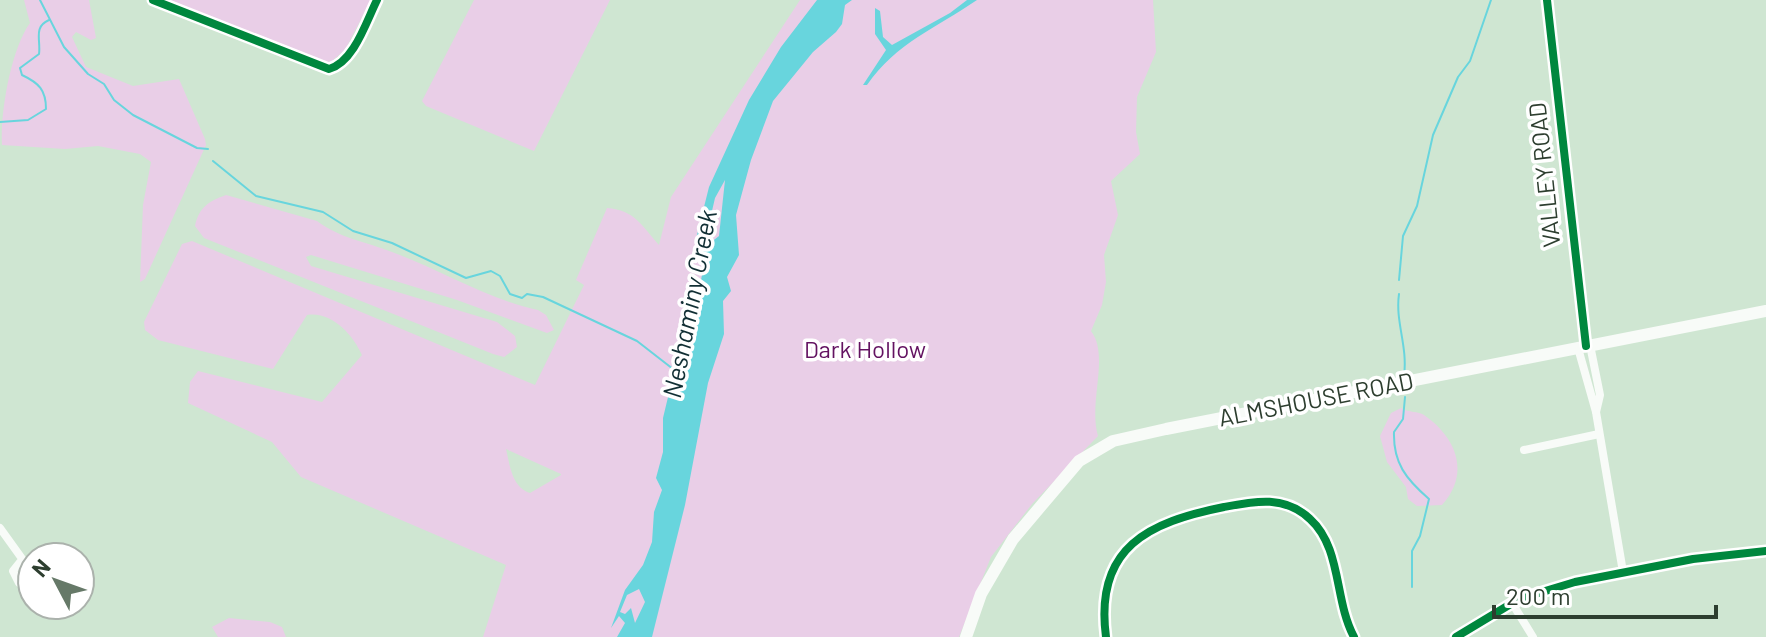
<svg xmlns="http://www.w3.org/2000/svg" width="1766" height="637" font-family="Barlow,sans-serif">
<rect width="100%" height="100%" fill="#cfe6d2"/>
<path fill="#e9cee7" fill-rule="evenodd" d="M24 0H89L96 38 91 40 76 32 72 37 86 67 133 86 179 79 205 139 206 145 145 279 140 282 143 205 151 162 140 154 98 146 65 149 2 145C0 113 11 49 30 23Z
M164 0H371L345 50 326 66Z
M474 0H610L534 151 426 106 422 101Z
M800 0H1153L1156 52 1137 97 1136 132 1140 154 1111 181 1118 215 1104 255 1106 282 1102 305 1091 331C1110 356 1088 402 1098 436L1032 504 991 557 959 637H483L506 565 301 477 272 442 188 403 190 382 198 371 322 402 362 355C353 335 332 311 307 315L273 369 158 340 145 330 144 322 182 244 192 241 535 385 584 285 576 280 607 208C635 210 642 226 659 245L671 197ZM506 449 561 474V475L530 493C512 487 510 466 506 449Z
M226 195 317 221C339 238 367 242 392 252 441 270 487 299 538 310L546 315 554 330 547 333 457 300 311 255 306 257 311 266 497 322 515 336 517 347 504 357 493 354 204 238 195 226C199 207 209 201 226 195Z
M1401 408C1409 413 1418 411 1424 415 1456 437 1471 473 1442 505L1417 506 1408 499 1406 487 1387 462 1380 436 1391 413Z
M229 618 270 622 282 627 286 637H218L212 627Z"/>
<path fill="#68d5dd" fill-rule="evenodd" d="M817 0H852L845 5 842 24 836 32 813 52 773 101 751 160 736 215 739 255 727 277 731 291 723 301 724 334 708 383 685 505 652 637H617L625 623 619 616 611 628 625 590 643 565 652 542 654 512 662 490 656 478 663 452V418L669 393 682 375 702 275V249L696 245V239L709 187 749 100 781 47ZM725 180 719 236 710 243 706 237 715 198ZM639 589 645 602 635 623 631 608 625 614 620 612 627 595Z
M967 0H977C936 28 896 43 867 85H863L886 50 875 34V8L880 11 883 37 892 45 950 13Z"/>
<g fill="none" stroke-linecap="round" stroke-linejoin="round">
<path stroke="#68d5dd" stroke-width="2" d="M40 0 64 47 88 74 104 84 114 100 133 115 197 148 208 149
M0 122 28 120 46 109C46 90 39 83 22 75L20 68 39 54C41 40 33 27 49 20
M213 161 256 196 323 212 353 231 392 243 466 278 491 271 500 276 510 294 522 298 527 294 543 297 637 341 682 376
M1399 280 1403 236 1417 206 1433 135 1458 77 1470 61 1491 0
M1399 294C1395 322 1408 346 1404 376
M1405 397 1403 419 1394 432C1393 463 1406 479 1429 499L1420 536 1412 551V587"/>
<path stroke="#f8fbf8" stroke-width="8" d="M153 0 329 69C354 62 366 22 377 0
M1547 0 1586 346
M1590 345 1600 395 1596 412
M1578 348 1596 412 1623 572
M1524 450 1599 434
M0 528 23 560
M32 561H21L13 571 19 583 32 584
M1512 603 1533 637
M1106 637C1094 547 1149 522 1224 507 1255 501 1285 495 1310 519 1342 548 1334 600 1354 637
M1456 637 1519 599 1575 582 1693 559 1766 551"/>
<path stroke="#f8fbf8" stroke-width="12" d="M966 637 981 594 1013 539 1079 461 1113 441 1166 429 1766 311"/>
<g stroke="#fff" stroke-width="13">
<path id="cycleway" d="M153 0 329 69C354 62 366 22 377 0
M1547 0 1586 346
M1106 637C1094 547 1149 522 1224 507 1255 501 1285 495 1310 519 1342 548 1334 600 1354 637
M1456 637 1519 599 1575 582 1693 559 1766 551"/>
</g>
<use href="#cycleway" stroke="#00873e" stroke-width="8"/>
</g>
<g text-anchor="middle" stroke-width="7" stroke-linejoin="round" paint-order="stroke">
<g font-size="24" fill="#2d3e2f" stroke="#fff">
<text transform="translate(1545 175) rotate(-96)" y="8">VALLEY ROAD</text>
<text transform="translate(1316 400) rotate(-11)" y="8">ALMSHOUSE ROAD</text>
</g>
<g font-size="24" fill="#631261" stroke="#fff">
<text x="865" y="358">Dark Hollow</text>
</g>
<g font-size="26" font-style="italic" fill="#112f34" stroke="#fff">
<text transform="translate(690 304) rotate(-79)" y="9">Neshaminy Creek</text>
</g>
</g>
<g transform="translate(56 581) rotate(311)"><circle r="38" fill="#ffffff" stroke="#abb2ac" stroke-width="2"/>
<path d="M0-6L14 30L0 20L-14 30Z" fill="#667968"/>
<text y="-12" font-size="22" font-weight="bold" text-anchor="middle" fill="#2d3e2f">N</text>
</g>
<path d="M1494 605v12h222v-12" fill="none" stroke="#2d3e2f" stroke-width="4"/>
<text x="1506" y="605" font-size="24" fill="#2d3e2f" stroke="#ffffff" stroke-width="6" paint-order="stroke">200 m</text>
</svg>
